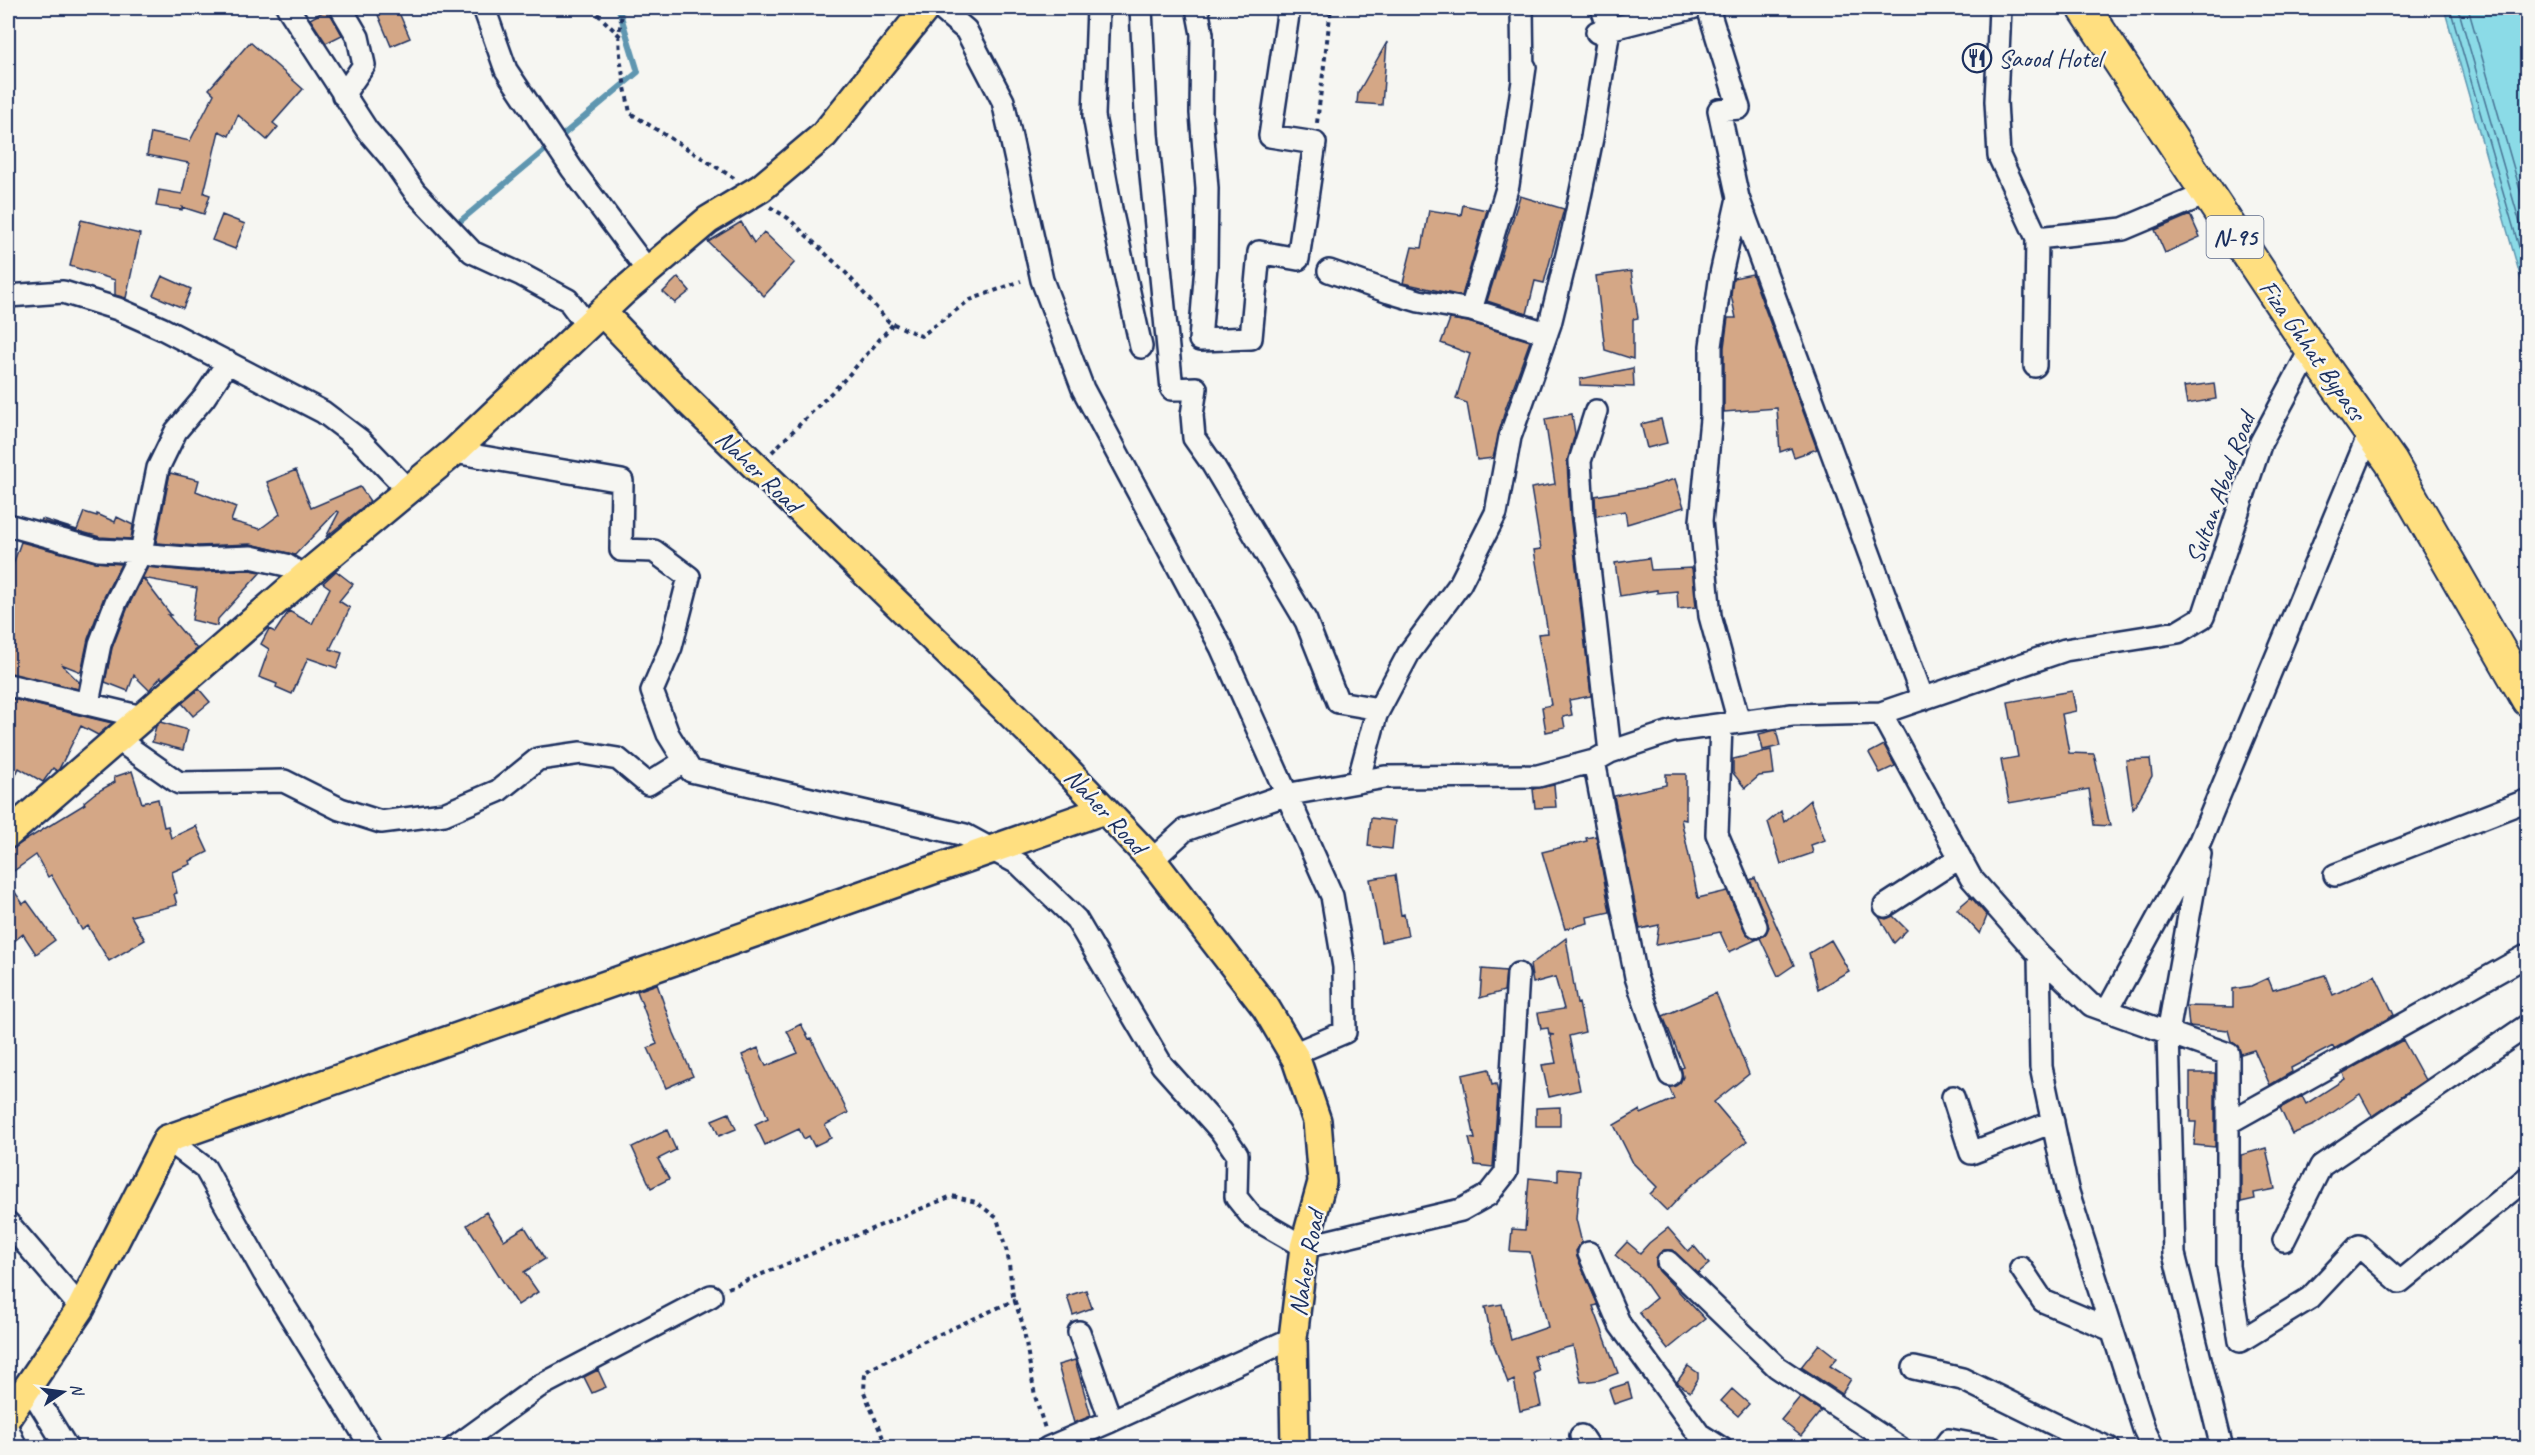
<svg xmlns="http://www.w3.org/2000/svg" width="2535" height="1455" font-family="Caveat,sans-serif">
<rect width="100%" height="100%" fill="#f6f6f2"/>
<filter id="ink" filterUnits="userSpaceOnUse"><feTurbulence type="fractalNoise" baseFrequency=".0167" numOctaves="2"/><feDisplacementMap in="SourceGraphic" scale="12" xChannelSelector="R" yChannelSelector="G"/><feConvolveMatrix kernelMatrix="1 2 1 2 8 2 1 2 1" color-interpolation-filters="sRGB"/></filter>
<g filter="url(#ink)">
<path fill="#8bdbe7" stroke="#5e96b0" stroke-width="1.5" d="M2444 8H2527V300Z"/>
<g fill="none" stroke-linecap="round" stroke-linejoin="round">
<path stroke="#487495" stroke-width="1.5" d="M2450 8 2528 278
M2458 8 2528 251
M2468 8 2528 218"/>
<path stroke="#5e96b0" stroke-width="6" d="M458 223 638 72 619 10 621 8"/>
</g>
<path fill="#d4a786" stroke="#1b2f5e" stroke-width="1.5" d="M397 8 410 38 391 46 378 15Z
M328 9 342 35 326 43 310 19Z
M250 42 303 89 273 123 278 127 267 140 238 115 229 136 219 131 204 193 210 195 204 214 182 207V210L156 206 159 190 182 194 189 163 147 155 151 133 190 141 214 94 209 89Z
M1387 42 1382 105 1357 103 1358 93Z
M1520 196 1564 209 1544 283 1535 281 1527 314 1487 301Z
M1463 205 1487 210 1462 296 1403 283 1412 247 1422 248 1429 210 1461 215Z
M222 215 245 224 235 249 212 240Z
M2190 215 2200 237 2165 253 2155 230Z
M81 220 140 234 126 298 115 295V280L70 266Z
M741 222 754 243 764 232 795 262 764 296 708 242Z
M1631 271 1638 318 1633 319V359L1605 350 1596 276Z
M1752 274 1817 449 1794 457 1791 448 1780 452 1777 408 1724 412V347L1728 318H1736L1731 295 1733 278Z
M162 276 191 289 183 308 153 295Z
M678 277 690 291 675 303 663 292Z
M1450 319 1468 322 1530 341 1505 410 1493 458 1477 460 1467 403 1456 399 1470 354 1441 343Z
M1633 368 1634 387 1580 385V379Z
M2214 383 2216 399 2187 404 2184 387Z
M1572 414 1575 434 1567 462 1570 515 1591 696 1569 700 1572 715 1563 717 1565 728 1546 732 1542 707 1551 705 1538 634 1548 633 1534 550 1541 549 1531 488 1555 484 1545 419Z
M1661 419 1667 443 1647 448 1641 424Z
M296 470 311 508 360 487 370 501 326 537 339 512 337 511 295 555 251 544 198 546 156 543 170 473 199 480 196 491 236 507 231 521 260 529 280 514 267 482Z
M1675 479 1684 507 1627 524 1625 511 1596 516 1595 496 1649 487Z
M84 512 97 516V514L115 522 117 517 133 525 131 539 100 537 41 521 42 519 77 530Z
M21 542 95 562 121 564 104 597 88 639 81 672 61 664 79 682 78 689 8 673V578Z
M1649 558 1651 570 1692 568 1696 607 1678 609 1677 591 1657 593V590L1620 596 1615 563Z
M148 567 197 572 250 570 261 572 218 619 217 626 192 620 197 588 143 578 171 615H168L197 649 162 679 161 677 149 690 134 675 128 691 105 682 112 648 128 607Z
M336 571 353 584 339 601 350 608 330 649 342 653 337 668 308 658 292 694 276 687 277 684 259 677 269 649 261 644 269 629 275 632 289 611 312 624 330 588 323 583Z
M199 689 210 702 193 716 182 703Z
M2072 691 2076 711 2062 714 2069 753 2094 754 2110 826 2094 825 2089 789 2009 803 2001 760 2018 757 2008 702Z
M8 698 112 723 98 735 81 726 59 769 57 771 53 768 43 782 19 768 8 793Z
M160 722 188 730 183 750 152 742 156 726Z
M1776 730 1780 746 1763 750 1759 734Z
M1884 745 1895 766 1880 773 1869 753Z
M1771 750 1774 774 1759 776 1745 788 1733 773V759Z
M2150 759 2152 776 2133 809 2126 760Z
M132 771 142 803 158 799 164 827 168 826 171 838 196 826 208 852 190 861 191 864 172 872 177 893 174 894 177 905 131 916 145 940 109 961 88 926 82 930 51 875 48 877 36 855 8 875V851L85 804 84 802 95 793 115 782 114 777Z
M1666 774H1686V820L1681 819 1698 898 1727 891 1745 931 1754 939 1760 938 1766 933 1769 927 1750 880 1755 878 1794 965 1778 976 1760 938 1729 952 1720 932 1656 945 1659 925 1640 929 1614 796 1666 785Z
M1554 785 1556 807 1535 808 1533 789Z
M1810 800 1825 840 1811 845 1813 853 1781 864 1768 822 1781 811 1784 822Z
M1371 818 1395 821 1392 849 1368 846Z
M1596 836 1610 912 1587 917 1588 923 1565 929 1542 852 1587 841 1586 838Z
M1395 875 1401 915 1404 914 1408 936 1381 942 1370 879Z
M8 882 23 904 27 901 55 940 36 954 23 934 8 946Z
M1971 897 1987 916 1980 934 1957 909Z
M1893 916 1907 930 1894 943 1879 917 1886 919Z
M1566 938 1577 1004 1579 1003 1585 1032 1569 1036 1580 1090 1549 1097 1542 1065 1556 1063 1550 1035H1554L1549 1034 1548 1028 1541 1029 1538 1013 1564 1009 1555 977 1533 983 1530 965Z
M1831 940 1849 971 1818 989 1809 953Z
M1482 969 1506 971 1504 991 1480 998Z
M2325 975 2333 995 2375 975 2394 1015 2334 1049 2333 1046 2291 1068 2292 1072 2270 1085 2254 1050 2241 1054 2238 1046 2231 1041 2228 1030 2189 1026 2187 1006 2233 1007V989L2251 986 2268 978 2273 990Z
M657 984 674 1033 693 1076 666 1088 648 1048 657 1044 637 991Z
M1716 993 1749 1074 1714 1102 1747 1141 1687 1189 1667 1211 1650 1194 1657 1187 1633 1163 1614 1125 1640 1110 1641 1114 1674 1099 1669 1087 1680 1083 1683 1077 1681 1068 1684 1067 1663 1016Z
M801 1024 809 1039 811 1038 848 1113 825 1125 831 1138 814 1146 809 1136 804 1139 799 1129 765 1145 755 1124 768 1118 742 1055 758 1048 766 1066 798 1053 787 1031Z
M2403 1040 2425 1080 2372 1116 2360 1094 2314 1125 2292 1134 2280 1108 2302 1096 2306 1104 2345 1079 2343 1073Z
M1489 1069 1492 1085 1496 1084 1498 1093 1493 1167 1475 1165 1469 1138 1475 1139 1462 1075Z
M2190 1073H2215V1147L2194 1145 2196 1122H2190Z
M1560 1107V1126H1536V1108Z
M729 1113 736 1129 719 1136 712 1120Z
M667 1130 676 1150 658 1159 669 1179 651 1188 632 1147Z
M2266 1148 2275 1189 2254 1193 2255 1199 2241 1202V1155Z
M1558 1169 1580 1171 1576 1219 1582 1243 1576 1251 1577 1257 1598 1305 1593 1306 1618 1373 1599 1380 1581 1382 1573 1346 1534 1356 1539 1371 1534 1373 1541 1406 1520 1411 1514 1380 1508 1383 1492 1340 1485 1307 1502 1304 1511 1340 1548 1327 1530 1252 1510 1251 1512 1229 1525 1230 1529 1178 1558 1181Z
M486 1212 504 1240 525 1227 545 1259 524 1272 538 1292 518 1305 467 1225Z
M1668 1228 1688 1251 1694 1246 1709 1264 1698 1273 1672 1250H1664L1656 1258V1265L1659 1271 1705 1319 1668 1349 1639 1312 1656 1298 1642 1278 1615 1255 1627 1242 1640 1253 1649 1243Z
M1086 1290 1092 1308 1073 1315 1067 1296Z
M1819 1344 1837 1358 1830 1366 1851 1379 1842 1394 1801 1367Z
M1075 1360 1091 1416 1074 1423 1058 1365Z
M1688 1366 1698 1373V1379L1690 1392 1677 1382Z
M598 1370 606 1387 592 1393 584 1377Z
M1628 1383 1632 1398 1614 1404 1609 1389Z
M1732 1389 1749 1404 1738 1416 1721 1401Z
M1800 1397 1821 1411 1801 1436 1781 1420Z"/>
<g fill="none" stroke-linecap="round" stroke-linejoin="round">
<g stroke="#1b2f5e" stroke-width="26">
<path id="minor" d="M288 8 367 130 391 158 415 192 472 252 522 275 568 300 588 327
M341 8 358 37 364 65 343 95
M484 8 506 70 572 169 648 271
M940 8 966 30 1003 101 1042 280 1083 389 1221 647 1332 896 1344 967 1345 1032 1293 1054
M1098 8 1094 116 1111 209 1141 347
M1141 8 1147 134 1172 389 1196 388 1192 415 1194 438 1213 465 1306 621 1338 702 1379 709
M1197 8 1202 34 1201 113 1207 188 1206 266 1200 340 1251 338 1259 252 1298 259 1315 143 1270 136 1289 8
M1522 8 1523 82
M1708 8 1739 108 1719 110 1738 198 1923 699
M2000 8 1996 101 1999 156 2037 238
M1597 32 1692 8
M1738 198 1721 274 1711 346V419L1701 521 1710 616 1739 722
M1329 271 1389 292 1419 301 1471 310 1547 333
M8 296 63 292 118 309 163 329 323 412 360 440 408 490
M1471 310 1508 185 1525 67
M2035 366 2037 238 2123 229 2206 194
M1596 411 1580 461 1583 514 1610 752
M454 452 622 481 621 550 654 551 689 577 671 647 652 691 668 734 691 771 965 835 1019 864 1076 919 1162 1065 1221 1131 1237 1154 1236 1197 1252 1217 1304 1247 1461 1210 1488 1195 1506 1172 1518 974
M8 525 98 550 141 552 150 555 198 559 251 557 286 565 305 576
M8 685 142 717
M88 703 100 644 116 602 141 552 158 468 176 431 204 398 228 362
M1881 713 1971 878 2039 955 2091 1005 2228 1054V1266L2240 1341 2310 1298 2359 1246 2400 1282 2528 1177
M1721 725 1717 834 1756 926
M117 739 179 783 284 781 340 809 381 822 444 814 498 791 538 759 581 753 618 759 648 784 685 761
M1594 761 1636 977 1670 1075
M1358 782 1376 715 1409 653 1460 584 1496 513 1510 437 1550 324 1573 230 1592 138 1609 29 1602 8
M2200 854 2168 1033 2174 1254 2222 1448
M1152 860 1185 830 1285 795 1385 777 1538 776 1594 761 1610 752 1673 731 1792 715 1881 713 2065 650 2178 632 2203 617 2261 442 2311 349
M2335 875 2528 800
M1885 906 1959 858
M2039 955 2041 1067 2067 1189 2144 1429 2153 1448
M2107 1011 2200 841 2370 432
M1953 1097 1971 1153 2053 1122
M2228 1123 2528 955
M167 1139 205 1168 264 1273 372 1448
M8 1223 81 1308
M2284 1240 2321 1166 2528 1025
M1589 1253 1620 1325 1699 1434 1721 1448
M1668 1262 1777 1367 1900 1448
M2021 1268 2043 1301 2112 1330
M1079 1332 1111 1421 1293 1338
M1914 1368 1962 1379 2070 1432 2109 1448
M29 1386 67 1448
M8 1429 16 1448
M1581 1436 1589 1448
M454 1448 538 1387 711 1296
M1048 1448 1111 1421
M1943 1448 1949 1440 1992 1448"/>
</g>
<g stroke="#1b2f5e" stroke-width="32">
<path id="major" d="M603 313 686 399 1044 746 1152 860 1266 1008 1296 1059 1317 1121 1322 1182 1304 1247 1293 1338 1295 1448
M8 834 305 576 454 452 624 291 708 220 761 188 824 135 926 8
M8 1416 81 1308 167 1139 1104 810"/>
</g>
<g stroke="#1b2f5e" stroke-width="36">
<path id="highway" d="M2084 8 2311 349 2391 462 2528 700"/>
</g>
<path stroke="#1b2f5e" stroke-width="4" stroke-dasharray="4.5 4.5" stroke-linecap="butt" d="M591 8 620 36
M624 8C613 40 624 80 630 113L734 178
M1317 123 1331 8
M770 207 788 218 846 273 889 322 921 336 970 300 1021 281
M772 452 847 377 893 324
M728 1288 952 1196 976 1202 997 1218 1008 1256 1013 1296 1023 1325 1035 1396 1045 1429
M883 1438 864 1392 865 1372 920 1343 1015 1300"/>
<use href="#minor" stroke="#f6f6f2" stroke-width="21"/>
<use href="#major" stroke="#ffdf80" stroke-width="27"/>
<use href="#highway" stroke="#ffdf80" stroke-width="32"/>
</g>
</g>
<defs>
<g id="restaurant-ring" transform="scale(1.5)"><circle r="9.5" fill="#f6f6f2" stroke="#1b2f5e" stroke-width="1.5"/><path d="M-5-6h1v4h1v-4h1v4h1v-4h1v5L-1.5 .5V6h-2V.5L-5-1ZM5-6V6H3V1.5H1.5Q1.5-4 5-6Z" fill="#1b2f5e"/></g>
</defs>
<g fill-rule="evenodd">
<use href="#restaurant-ring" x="1977" y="58"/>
</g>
<g text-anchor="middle" stroke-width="5" stroke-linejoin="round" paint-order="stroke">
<rect fill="#f6f6f2" stroke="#5d6b8a" stroke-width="1.5" x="2206.5" y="216" width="57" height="42" rx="4.5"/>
<g font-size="24" font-weight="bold" fill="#1b2f5e">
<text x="2235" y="245">N-95</text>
</g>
<g font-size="26" fill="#1b2f5e" stroke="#f6f6f2" text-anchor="start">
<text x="1998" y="67">Saood Hotel</text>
</g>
<g font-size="26" fill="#1b2f5e" stroke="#f6f6f2">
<text transform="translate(2313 350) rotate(55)" y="9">Fiza Ghhat Bypass</text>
<text transform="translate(759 471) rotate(44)" y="9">Naher Road</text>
<text transform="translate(2220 488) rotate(-70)" y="9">Sultan Abad Road</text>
<text transform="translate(1106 811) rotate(47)" y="9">Naher Road</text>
<text transform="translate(1306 1263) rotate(-80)" y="9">Naher Road</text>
</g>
</g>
<rect width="2535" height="1455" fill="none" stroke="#f6f6f2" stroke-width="30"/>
<rect x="15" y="15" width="2505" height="1425" fill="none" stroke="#1b2f5e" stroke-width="2" filter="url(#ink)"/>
<g transform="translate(63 1392) rotate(77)" stroke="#f6f6f2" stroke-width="4.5" paint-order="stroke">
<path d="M0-4.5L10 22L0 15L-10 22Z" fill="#1b2f5e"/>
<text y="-9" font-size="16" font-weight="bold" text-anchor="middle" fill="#1b2f5e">N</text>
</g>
</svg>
